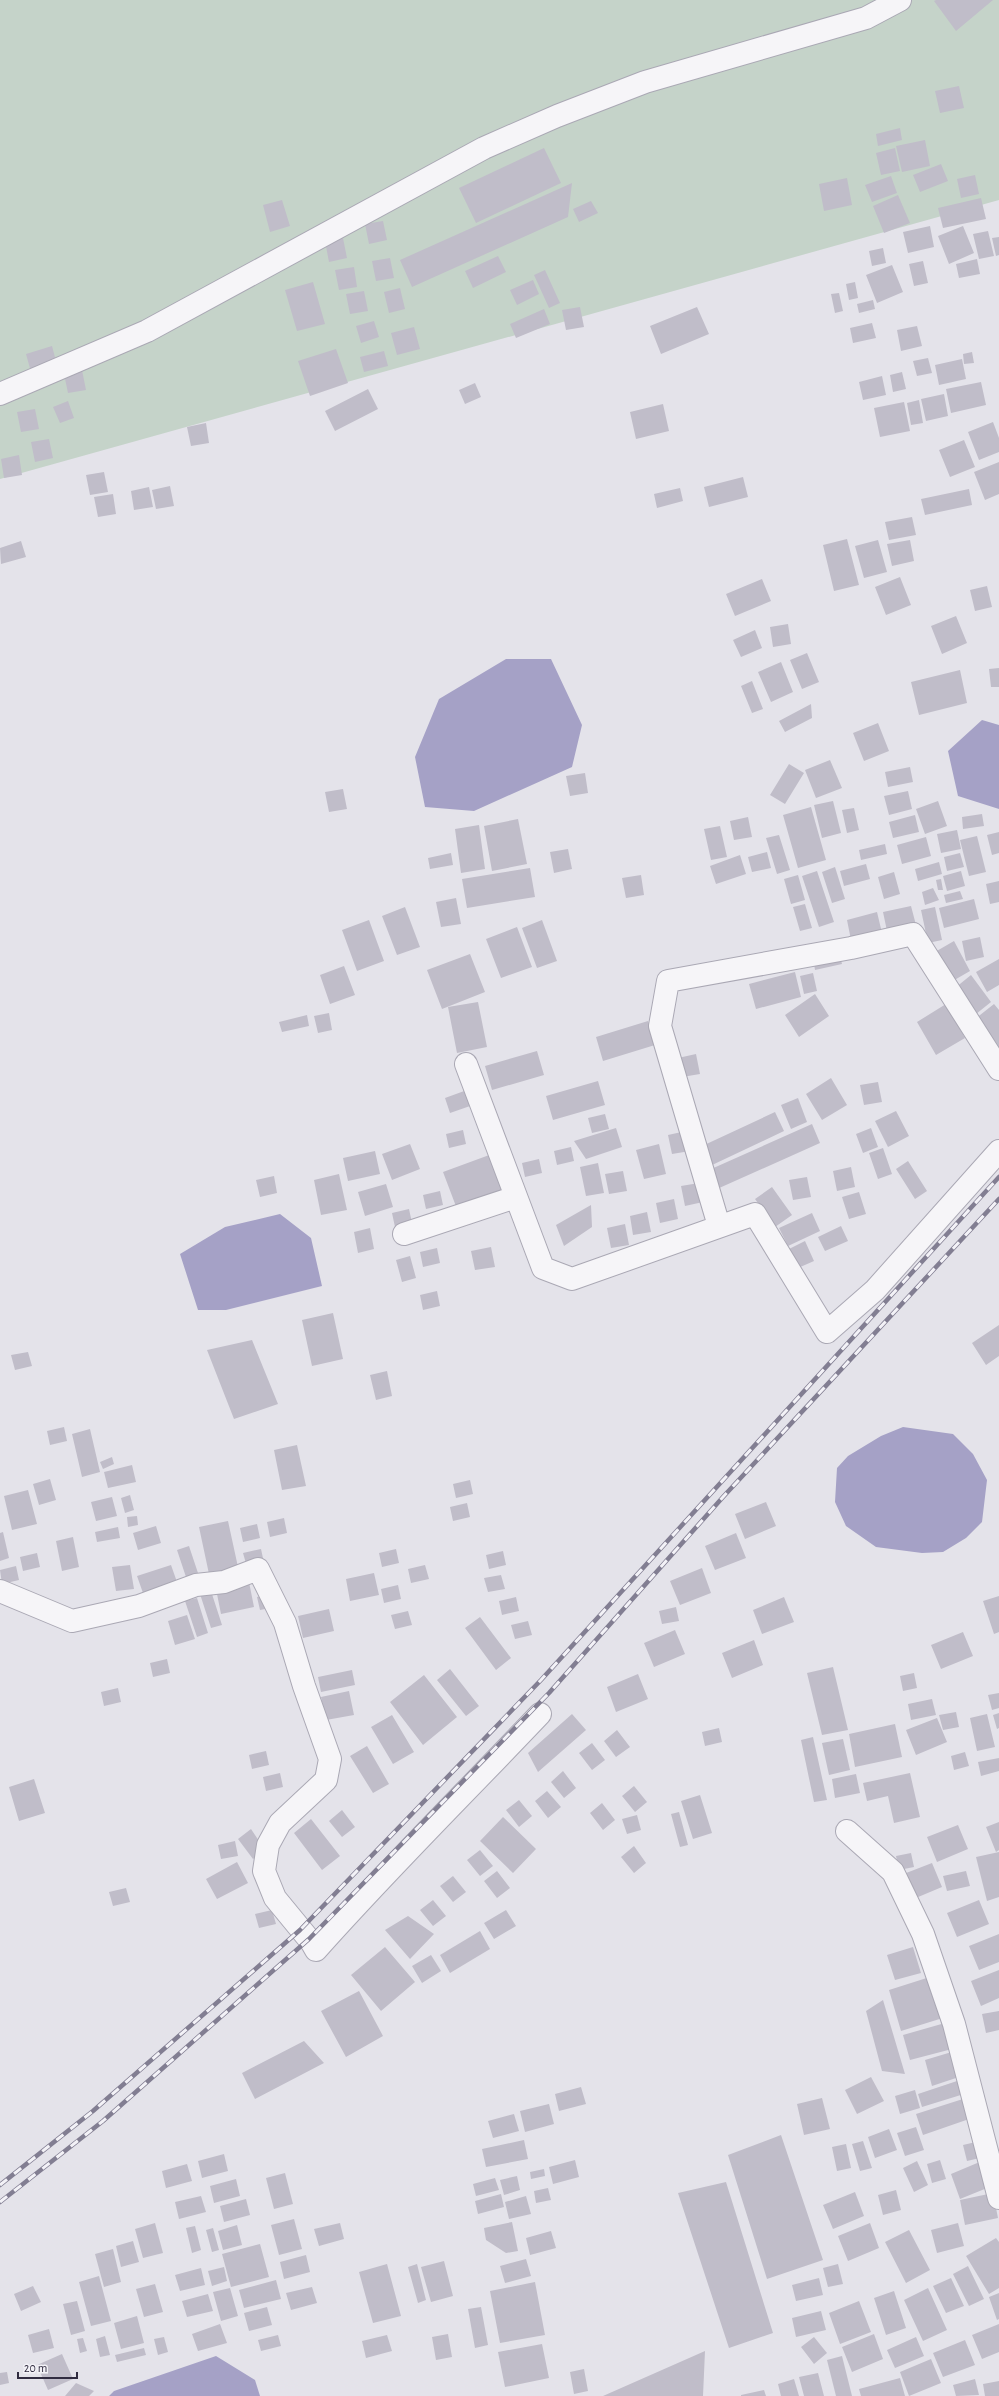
<svg xmlns="http://www.w3.org/2000/svg" width="999" height="2396" font-family="'Alegreya Sans',sans-serif">
<rect width="100%" height="100%" fill="#e4e3ea"/>
<path fill="#c5d3c9" d="M0 0H999V200L0 479Z"/>
<path fill="#a5a1c6" d="M506 659H551L582 725 572 767 474 811 425 807 415 757 439 699Z
M982 720 999 725V809L958 796 948 751Z
M280 1214 311 1238 322 1286 226 1310H198L180 1254 225 1227Z
M903 1427 953 1434 973 1454 987 1480 982 1522 966 1538 943 1552 922 1553 876 1547 846 1526 835 1502 837 1468 848 1456 881 1436Z
M216 2356 255 2380 260 2396H109L114 2391Z"/>
<path fill="#c0bdc9" d="M936 0H993L956 31 934 1Z
M959 86 964 108 940 113 935 91Z
M900 128 902 140 878 146 876 134Z
M925 140 930 166 902 172 896 146Z
M544 148 561 183 476 223 459 188Z
M895 148 900 171 881 175 876 153Z
M941 164 948 181 920 192 913 175Z
M975 175 979 194 961 198 957 179Z
M891 176 897 193 872 202 865 185Z
M847 178 852 205 824 211 819 184Z
M572 183 568 217 412 287 400 260Z
M898 195 910 223 884 233 873 206Z
M981 198 986 219 943 228 938 208Z
M282 200 290 226 270 232 263 205Z
M591 201 598 213 579 222 573 209Z
M383 221 387 240 369 244 365 224Z
M930 226 934 247 908 253 903 232Z
M963 226 974 253 949 264 938 236Z
M988 231 994 256 979 259 973 234Z
M999 237V255L996 256 992 238Z
M343 238 347 258 329 262 325 241Z
M883 248 886 263 872 266 869 251Z
M498 256 506 272 473 288 465 271Z
M390 258 394 278 376 281 372 261Z
M977 259 980 274 959 278 956 264Z
M923 261 928 283 914 286 909 264Z
M892 265 903 292 877 303 866 275Z
M354 267 357 287 339 290 335 270Z
M545 270 560 303 549 308 534 275Z
M533 280 539 294 517 305 510 290Z
M313 282 325 324 297 331 285 290Z
M855 282 858 298 849 300 846 284Z
M400 288 405 309 389 313 384 292Z
M364 291 368 311 350 314 346 294Z
M839 293 843 311 835 313 831 294Z
M873 300 875 309 859 313 857 304Z
M580 307 584 327 566 330 562 310Z
M697 307 709 334 661 354 650 326Z
M544 309 550 324 516 338 510 324Z
M374 321 379 337 361 343 356 326Z
M872 323 876 338 853 343 850 328Z
M917 326 922 346 901 351 897 330Z
M414 327 420 349 397 355 391 333Z
M52 346 57 365 31 372 26 354Z
M336 349 348 383 310 396 298 361Z
M384 351 388 366 364 372 360 357Z
M972 352 974 363 964 364 963 354Z
M928 358 932 373 917 376 913 361Z
M962 359 966 379 939 385 935 365Z
M82 370 86 390 68 393 64 374Z
M902 372 906 389 893 392 890 375Z
M882 376 886 395 863 400 859 382Z
M981 382 986 405 951 413 946 389Z
M475 383 481 397 465 404 459 390Z
M368 389 378 409 335 431 325 411Z
M944 394 948 416 926 421 921 399Z
M919 400 923 423 911 425 907 403Z
M68 401 74 418 60 423 53 407Z
M904 402 910 431 880 437 874 408Z
M663 404 669 431 636 439 630 412Z
M35 409 39 429 21 432 17 412Z
M993 422 999 438V452L979 460 968 432Z
M206 423 209 443 191 446 187 427Z
M49 439 53 458 35 462 31 442Z
M964 440 975 467 950 477 939 450Z
M19 455 22 475 4 478 1 459Z
M999 462V494L985 500 974 472Z
M104 472 108 492 90 495 86 475Z
M743 477 748 497 709 507 704 487Z
M170 486 174 506 156 509 152 490Z
M149 487 153 507 134 510 131 491Z
M680 488 683 501 657 508 654 494Z
M969 489 972 505 925 515 921 499Z
M113 494 116 514 98 517 94 497Z
M912 517 916 535 889 540 885 522Z
M847 539 859 585 834 591 823 545Z
M878 540 887 572 864 578 855 546Z
M910 540 914 561 892 566 887 544Z
M21 541 26 557 1 564 0 548Z
M900 577 911 605 886 615 875 587Z
M762 579 771 601 735 616 726 594Z
M987 586 992 607 975 611 970 590Z
M956 616 967 643 942 654 931 626Z
M788 624 791 644 773 647 770 627Z
M755 630 762 648 741 657 733 640Z
M807 653 819 682 802 689 790 660Z
M781 662 793 692 771 702 758 672Z
M999 668V687H991L989 669Z
M960 670 967 703 919 715 911 682Z
M752 681 763 709 752 713 741 686Z
M811 704 812 718 785 732 779 721Z
M878 723 889 751 864 761 853 733Z
M830 760 842 788 816 798 805 770Z
M789 764 804 773 785 804 770 795Z
M910 767 913 782 888 787 885 772Z
M585 773 588 793 570 796 566 776Z
M343 789 347 809 329 812 325 792Z
M908 791 912 809 889 815 884 796Z
M833 801 841 833 822 838 814 805Z
M938 801 947 826 925 834 916 809Z
M811 807 826 860 798 868 783 815Z
M854 808 859 830 847 833 842 810Z
M982 814 984 826 963 829 962 817Z
M915 815 919 832 893 838 889 822Z
M748 817 752 837 734 840 730 821Z
M518 819 527 864 492 871 484 826Z
M479 825 485 869 461 873 455 829Z
M720 826 727 857 711 860 704 829Z
M957 830 961 849 941 853 937 834Z
M999 832V853L992 855 987 835Z
M779 835 790 870 777 874 766 838Z
M977 836 986 872 969 876 960 840Z
M926 837 931 856 902 864 897 845Z
M885 844 887 854 861 860 859 850Z
M568 849 572 869 554 873 550 852Z
M767 852 771 868 752 872 748 857Z
M451 853 453 865 430 869 428 858Z
M960 853 964 867 947 871 944 857Z
M740 855 746 874 716 884 710 866Z
M939 862 942 874 918 881 915 869Z
M866 864 870 879 844 886 840 871Z
M835 867 845 899 832 903 822 872Z
M530 868 535 897 467 908 462 879Z
M817 871 834 922 819 927 802 876Z
M961 871 965 886 947 891 943 876Z
M894 872 900 894 884 899 878 877Z
M641 875 644 895 626 898 622 878Z
M798 875 805 900 791 904 784 879Z
M941 879 943 890H938L936 880Z
M999 881V902L990 904 986 884Z
M933 888 939 900 925 905 922 892Z
M960 891 963 899 946 903 944 895Z
M456 898 461 924 441 927 436 902Z
M974 899 979 919 944 928 939 908Z
M805 904 812 928 800 931 793 907Z
M911 906 916 925 887 931 883 912Z
M405 907 420 947 397 955 382 916Z
M935 907 942 940 928 943 921 910Z
M877 912 882 933 851 940 847 920Z
M369 920 384 961 357 971 342 930Z
M542 920 557 961 537 968 522 928Z
M517 927 532 967 501 978 486 939Z
M980 937 984 957 966 961 962 941Z
M954 941 970 971 951 982 935 952Z
M839 952 842 964 815 970 813 958Z
M470 954 485 992 442 1009 427 970Z
M999 959V985L987 992 976 972Z
M344 966 355 995 330 1004 320 975Z
M795 972 801 997 756 1009 749 984Z
M813 973 817 991 804 994 800 976Z
M971 975 991 1002 976 1014 955 988Z
M815 994 829 1016 799 1037 785 1015Z
M478 1002 487 1047 457 1053 448 1007Z
M946 1004 965 1038 936 1055 917 1022Z
M994 1004 999 1010V1050L975 1019Z
M329 1013 332 1030 318 1033 314 1016Z
M307 1015 309 1026 282 1032 279 1022Z
M648 1021 655 1045 603 1061 596 1037Z
M537 1051 544 1075 492 1090 485 1066Z
M696 1054 700 1074 682 1077 678 1058Z
M831 1078 847 1105 822 1120 806 1094Z
M598 1081 605 1105 553 1120 546 1096Z
M878 1082 882 1102 864 1105 860 1085Z
M467 1090 473 1105 450 1113 445 1098Z
M798 1098 807 1122 791 1129 781 1105Z
M896 1111 909 1136 888 1147 875 1121Z
M775 1112 784 1131 710 1166 700 1147Z
M605 1114 609 1129 592 1133 588 1118Z
M812 1124 820 1143 717 1189 709 1170Z
M616 1128 622 1147 586 1159 574 1141Z
M871 1128 878 1147 863 1153 856 1134Z
M463 1130 466 1144 449 1148 446 1134Z
M686 1131 690 1151 672 1154 668 1135Z
M410 1144 420 1169 392 1180 382 1154Z
M659 1144 666 1174 644 1179 636 1150Z
M571 1147 574 1161 557 1165 554 1151Z
M883 1148 892 1174 878 1179 869 1153Z
M375 1151 380 1174 348 1181 343 1158Z
M492 1154 506 1191 457 1209 443 1172Z
M539 1159 542 1173 525 1177 522 1163Z
M908 1161 927 1191 915 1199 896 1169Z
M598 1163 604 1193 586 1196 580 1167Z
M851 1167 855 1187 837 1191 833 1171Z
M623 1171 627 1191 609 1194 605 1174Z
M339 1174 347 1210 321 1215 314 1180Z
M274 1176 277 1193 260 1197 256 1180Z
M807 1177 811 1197 793 1200 789 1180Z
M699 1183 703 1202 685 1206 681 1186Z
M386 1184 393 1207 365 1216 358 1192Z
M772 1187 792 1215 775 1227 755 1199Z
M440 1191 443 1205 426 1209 423 1195Z
M859 1192 866 1214 849 1219 842 1197Z
M674 1199 678 1219 660 1223 656 1203Z
M591 1205 592 1227 564 1246 556 1225Z
M409 1209 412 1223 395 1227 392 1213Z
M647 1212 651 1232 633 1235 630 1216Z
M812 1213 820 1231 788 1246 779 1228Z
M625 1224 629 1245 611 1248 607 1228Z
M841 1226 848 1241 825 1251 818 1237Z
M370 1228 374 1249 358 1253 354 1232Z
M805 1241 814 1261 798 1268 789 1249Z
M491 1247 495 1267 475 1270 471 1251Z
M437 1248 440 1263 423 1267 420 1252Z
M410 1256 416 1278 402 1282 396 1260Z
M437 1291 440 1306 423 1310 420 1295Z
M333 1313 343 1359 312 1366 302 1320Z
M999 1325V1356L986 1365 972 1343Z
M252 1340 278 1404 234 1419 207 1350Z
M28 1352 32 1366 15 1370 11 1355Z
M387 1371 392 1396 376 1400 370 1375Z
M64 1427 67 1441 50 1445 47 1431Z
M90 1429 100 1472 82 1477 72 1434Z
M297 1445 306 1486 282 1490 274 1450Z
M112 1457 114 1464 103 1469 100 1462Z
M132 1465 136 1482 108 1488 104 1472Z
M50 1479 56 1500 39 1505 33 1484Z
M470 1480 473 1494 456 1498 453 1484Z
M28 1490 37 1524 12 1530 4 1496Z
M130 1495 134 1510 125 1513 121 1498Z
M112 1497 117 1516 96 1521 91 1502Z
M766 1502 776 1526 745 1539 735 1514Z
M467 1503 470 1517 453 1521 450 1507Z
M137 1516 138 1525 128 1527 127 1517Z
M284 1518 287 1533 270 1537 267 1522Z
M228 1521 238 1567 209 1574 199 1527Z
M257 1524 260 1538 243 1542 240 1528Z
M156 1526 161 1543 138 1550 133 1533Z
M118 1527 120 1538 97 1542 95 1532Z
M3 1532 9 1558 0 1561V1533Z
M736 1533 746 1558 715 1570 705 1546Z
M73 1537 79 1567 62 1571 56 1541Z
M189 1546 199 1576 187 1580 177 1550Z
M261 1549 264 1563 247 1567 243 1553Z
M396 1549 399 1563 382 1567 379 1553Z
M503 1551 506 1565 489 1569 486 1555Z
M37 1553 40 1567 23 1571 20 1557Z
M130 1565 134 1589 116 1591 112 1567Z
M171 1565 177 1582 143 1593 137 1576Z
M425 1565 429 1579 411 1583 408 1569Z
M16 1566 19 1580 2 1584 0 1570Z
M702 1568 711 1593 680 1605 670 1581Z
M374 1573 379 1595 350 1601 346 1579Z
M501 1575 505 1589 488 1592 484 1578Z
M249 1582 254 1607 221 1614 216 1589Z
M398 1585 401 1599 384 1603 381 1589Z
M211 1591 222 1625 211 1628 200 1594Z
M268 1594 270 1608 260 1610 257 1597Z
M999 1596V1632L994 1634 983 1601Z
M516 1597 519 1611 502 1615 499 1601Z
M784 1597 794 1622 762 1634 753 1610Z
M197 1598 208 1633 197 1637 185 1601Z
M676 1607 679 1621 662 1624 659 1611Z
M329 1609 334 1631 303 1638 298 1616Z
M408 1611 412 1625 395 1629 391 1615Z
M187 1615 195 1639 175 1645 168 1621Z
M480 1617 511 1658 496 1670 465 1628Z
M528 1621 532 1635 515 1639 511 1625Z
M675 1630 685 1654 654 1667 644 1643Z
M963 1632 973 1656 941 1669 931 1645Z
M754 1640 763 1665 732 1678 722 1653Z
M167 1659 170 1673 153 1677 150 1663Z
M833 1667 848 1730 822 1735 807 1673Z
M450 1669 479 1706 466 1716 437 1680Z
M352 1670 355 1685 321 1692 318 1677Z
M914 1673 917 1688 903 1691 900 1676Z
M638 1674 648 1699 616 1712 607 1687Z
M424 1675 457 1717 423 1745 390 1702Z
M118 1688 121 1702 104 1706 101 1692Z
M349 1691 354 1715 326 1720 321 1697Z
M999 1693V1708L992 1710 988 1695Z
M932 1699 936 1715 911 1720 908 1704Z
M956 1712 959 1727 943 1730 939 1715Z
M999 1713V1728L997 1729 993 1715Z
M572 1714 586 1730 538 1772 528 1753Z
M987 1714 995 1747 977 1751 970 1718Z
M392 1715 414 1752 393 1764 371 1727Z
M937 1718 947 1742 916 1755 906 1730Z
M895 1724 902 1757 855 1767 849 1734Z
M719 1728 722 1742 705 1746 702 1732Z
M617 1730 630 1747 616 1757 604 1741Z
M813 1737 827 1800 814 1802 801 1740Z
M843 1739 850 1770 829 1775 822 1743Z
M592 1743 605 1760 592 1770 579 1753Z
M367 1746 389 1784 373 1793 350 1756Z
M266 1751 269 1765 252 1769 249 1755Z
M965 1752 969 1766 954 1770 951 1756Z
M999 1758V1771L981 1776 978 1762Z
M563 1771 576 1788 564 1798 551 1782Z
M280 1773 283 1787 266 1791 263 1777Z
M910 1773 920 1817 894 1823 888 1796 867 1801 863 1783Z
M856 1774 860 1793 835 1798 832 1779Z
M34 1779 45 1813 19 1821 9 1787Z
M634 1786 647 1802 635 1812 622 1796Z
M547 1791 561 1807 548 1818 535 1801Z
M700 1795 712 1833 693 1839 681 1801Z
M519 1800 532 1816 519 1827 506 1810Z
M602 1803 615 1820 603 1830 590 1813Z
M342 1810 355 1827 342 1837 329 1821Z
M679 1812 688 1845 680 1847 671 1814Z
M637 1815 641 1830 627 1834 622 1819Z
M503 1817 536 1849 513 1873 480 1841Z
M311 1819 340 1856 322 1870 294 1833Z
M999 1822V1850L996 1852 986 1827Z
M958 1825 968 1849 937 1862 927 1837Z
M251 1829 265 1850 253 1859 238 1839Z
M235 1841 238 1856 221 1859 218 1845Z
M634 1846 646 1863 634 1873 621 1857Z
M480 1850 493 1866 480 1876 467 1860Z
M999 1852V1897L987 1901 976 1857Z
M911 1853 914 1867 899 1870 896 1856Z
M237 1862 248 1883 217 1899 206 1879Z
M932 1863 942 1887 911 1900 901 1875Z
M497 1871 510 1888 497 1898 484 1881Z
M966 1871 970 1886 947 1891 943 1876Z
M453 1876 466 1892 453 1902 440 1886Z
M126 1888 130 1902 113 1906 109 1892Z
M433 1900 446 1916 433 1926 420 1910Z
M979 1900 989 1924 957 1937 947 1913Z
M272 1910 276 1924 259 1928 255 1914Z
M506 1910 516 1926 494 1939 484 1923Z
M408 1916 434 1934 410 1959 385 1930Z
M480 1931 490 1949 450 1973 440 1955Z
M999 1934V1962L979 1970 969 1946Z
M385 1947 415 1982 381 2011 351 1975Z
M913 1947 921 1973 895 1980 887 1955Z
M431 1955 441 1971 422 1983 412 1966Z
M999 1970V1998L981 2006 971 1981Z
M933 1976 946 2017 901 2031 889 1990Z
M359 1991 383 2036 346 2057 321 2011Z
M883 2000 905 2074 882 2071 866 2011Z
M999 2011V2030L986 2033 982 2014Z
M945 2023 952 2049 910 2060 903 2035Z
M304 2041 324 2063 255 2099 242 2073Z
M955 2051 962 2076 932 2086 925 2060Z
M871 2077 884 2101 857 2114 845 2090Z
M960 2080 964 2094 922 2107 918 2094Z
M581 2087 586 2104 559 2111 555 2094Z
M915 2090 920 2108 900 2114 895 2096Z
M822 2098 830 2129 804 2135 797 2104Z
M966 2098 972 2118 923 2135 916 2114Z
M549 2104 554 2124 525 2132 520 2111Z
M514 2114 519 2131 493 2138 488 2121Z
M916 2127 924 2150 905 2156 897 2133Z
M889 2129 897 2150 875 2158 868 2137Z
M781 2135 823 2260 767 2279 728 2155Z
M524 2140 528 2159 486 2167 482 2149Z
M863 2141 872 2168 860 2171 852 2144Z
M980 2141 984 2157 967 2161 963 2145Z
M846 2144 851 2168 837 2171 832 2147Z
M224 2154 228 2171 202 2178 198 2161Z
M575 2160 579 2177 553 2184 549 2167Z
M940 2160 946 2179 932 2183 927 2164Z
M917 2161 928 2185 914 2192 903 2168Z
M982 2161 992 2186 960 2199 951 2174Z
M187 2164 192 2181 166 2188 162 2171Z
M544 2169 545 2176 531 2179 530 2172Z
M285 2173 293 2204 274 2209 266 2178Z
M517 2176 520 2190 504 2195 500 2180Z
M495 2178 499 2190 476 2196 473 2184Z
M236 2179 240 2196 214 2203 210 2186Z
M726 2182 773 2333 729 2348 678 2193Z
M548 2188 551 2200 536 2203 534 2191Z
M896 2190 901 2210 883 2215 878 2195Z
M855 2192 864 2216 833 2229 823 2205Z
M993 2193 998 2218 965 2225 960 2200Z
M501 2194 504 2207 478 2214 475 2201Z
M201 2196 206 2212 179 2219 175 2202Z
M526 2196 531 2214 509 2219 505 2202Z
M246 2199 250 2215 224 2222 220 2206Z
M294 2219 302 2249 279 2255 271 2225Z
M512 2222 518 2251 506 2253 486 2240 484 2228Z
M155 2223 163 2253 143 2258 135 2229Z
M340 2223 344 2239 319 2246 314 2229Z
M870 2223 879 2248 848 2261 838 2236Z
M958 2223 964 2246 937 2253 931 2230Z
M237 2225 242 2245 223 2250 218 2231Z
M195 2226 201 2250 192 2253 186 2228Z
M213 2228 219 2250 212 2252 206 2230Z
M909 2230 930 2270 906 2283 885 2242Z
M551 2231 556 2248 530 2255 526 2238Z
M996 2238 999 2242V2288L989 2294 966 2256Z
M133 2241 139 2262 121 2267 116 2246Z
M260 2244 269 2277 231 2287 222 2254Z
M113 2249 121 2282 104 2287 95 2254Z
M306 2255 310 2272 284 2279 280 2262Z
M526 2259 531 2276 505 2283 500 2266Z
M444 2261 453 2296 431 2302 421 2267Z
M387 2264 401 2316 373 2323 359 2272Z
M417 2264 426 2300 418 2303 408 2267Z
M838 2264 843 2284 828 2287 823 2268Z
M968 2266 984 2299 969 2306 953 2274Z
M224 2267 227 2281 212 2286 208 2271Z
M201 2268 205 2285 180 2291 175 2275Z
M99 2276 111 2321 91 2326 79 2282Z
M819 2278 823 2295 796 2301 792 2285Z
M951 2278 964 2306 946 2313 933 2286Z
M276 2280 281 2299 244 2308 239 2290Z
M535 2282 545 2335 500 2343 490 2291Z
M155 2284 163 2312 144 2317 136 2289Z
M33 2286 41 2302 21 2311 14 2294Z
M312 2287 317 2303 291 2310 286 2293Z
M230 2288 238 2316 221 2321 213 2292Z
M928 2288 947 2330 923 2341 904 2300Z
M894 2291 906 2328 886 2335 874 2298Z
M999 2293V2319L997 2320 989 2297Z
M208 2294 213 2311 187 2317 182 2301Z
M77 2301 85 2331 71 2335 63 2304Z
M859 2301 871 2332 840 2344 829 2313Z
M267 2307 272 2325 249 2331 244 2313Z
M481 2307 488 2345 475 2348 468 2309Z
M821 2311 826 2330 796 2337 792 2318Z
M137 2316 144 2343 121 2349 114 2323Z
M220 2324 227 2343 198 2351 192 2334Z
M999 2324V2352L982 2359 972 2335Z
M49 2329 54 2348 33 2353 28 2335Z
M448 2334 452 2357 436 2360 432 2337Z
M874 2334 883 2359 852 2372 842 2347Z
M278 2335 281 2346 261 2351 258 2340Z
M387 2335 392 2351 366 2358 362 2341Z
M105 2336 110 2355 100 2357 96 2339Z
M164 2337 168 2352 158 2355 154 2339Z
M814 2337 827 2353 814 2364 801 2347Z
M916 2337 924 2356 895 2368 887 2350Z
M83 2338 87 2351 80 2353 77 2339Z
M965 2340 975 2365 943 2377 933 2353Z
M542 2344 549 2378 505 2387 498 2352Z
M144 2348 146 2355 117 2362 115 2355Z
M705 2351 703 2396H603Z
M62 2354 73 2379 48 2390 37 2365Z
M842 2356 852 2396H836L827 2360Z
M931 2359 941 2383 909 2396 900 2372Z
M584 2369 588 2391 574 2394 570 2372Z
M7 2372 9 2383 0 2385V2373Z
M818 2373 824 2396H804L799 2377Z
M900 2378 905 2396H861L859 2389Z
M794 2379 799 2396H781L778 2384Z
M975 2379 979 2395 956 2396 953 2385Z
M999 2381V2396H985L983 2384Z
M76 2383 94 2391 89 2396H65Z
M764 2390 766 2396H741V2395Z"/>
<g fill="none" stroke-linecap="round" stroke-linejoin="round">
<g stroke="#aaa8b4" stroke-width="24">
<path id="minor" d="M0 394 147 331 484 148 557 116 645 82 866 18 900 0
M466 1064 543 1268 572 1279 755 1214 827 1332 875 1290 999 1151
M719 1226 660 1026 668 981 851 948 913 934 999 1069
M404 1234 516 1197
M0 1591 72 1621 139 1606 196 1585 224 1582 258 1569 285 1623 304 1686 330 1759 326 1780 280 1823 268 1845 264 1871 275 1898 312 1943 316 1950C388 1869 465 1793 540 1714
M847 1831 893 1872 923 1934 954 2024 999 2198"/>
</g>
<use href="#minor" stroke="#f6f5f8" stroke-width="22"/>
<g stroke="#827e92" stroke-width="4.5">
<path id="rail" d="M0 2185 93 2111 300 1930 541 1680 999 1177
M0 2202 103 2121 309 1939 549 1693 723 1497 999 1199"/>
</g>
<use href="#rail" stroke="#f3f2f7" stroke-width="3" stroke-dasharray="9" stroke-linecap="butt"/>
</g>
<path d="M18 2372v6h59v-6" fill="none" stroke="#302c40" stroke-width="2"/>
<text x="24" y="2372" font-size="12" fill="#302c40" stroke="#f3f2f7" stroke-width="3" paint-order="stroke">20 m</text>
</svg>
